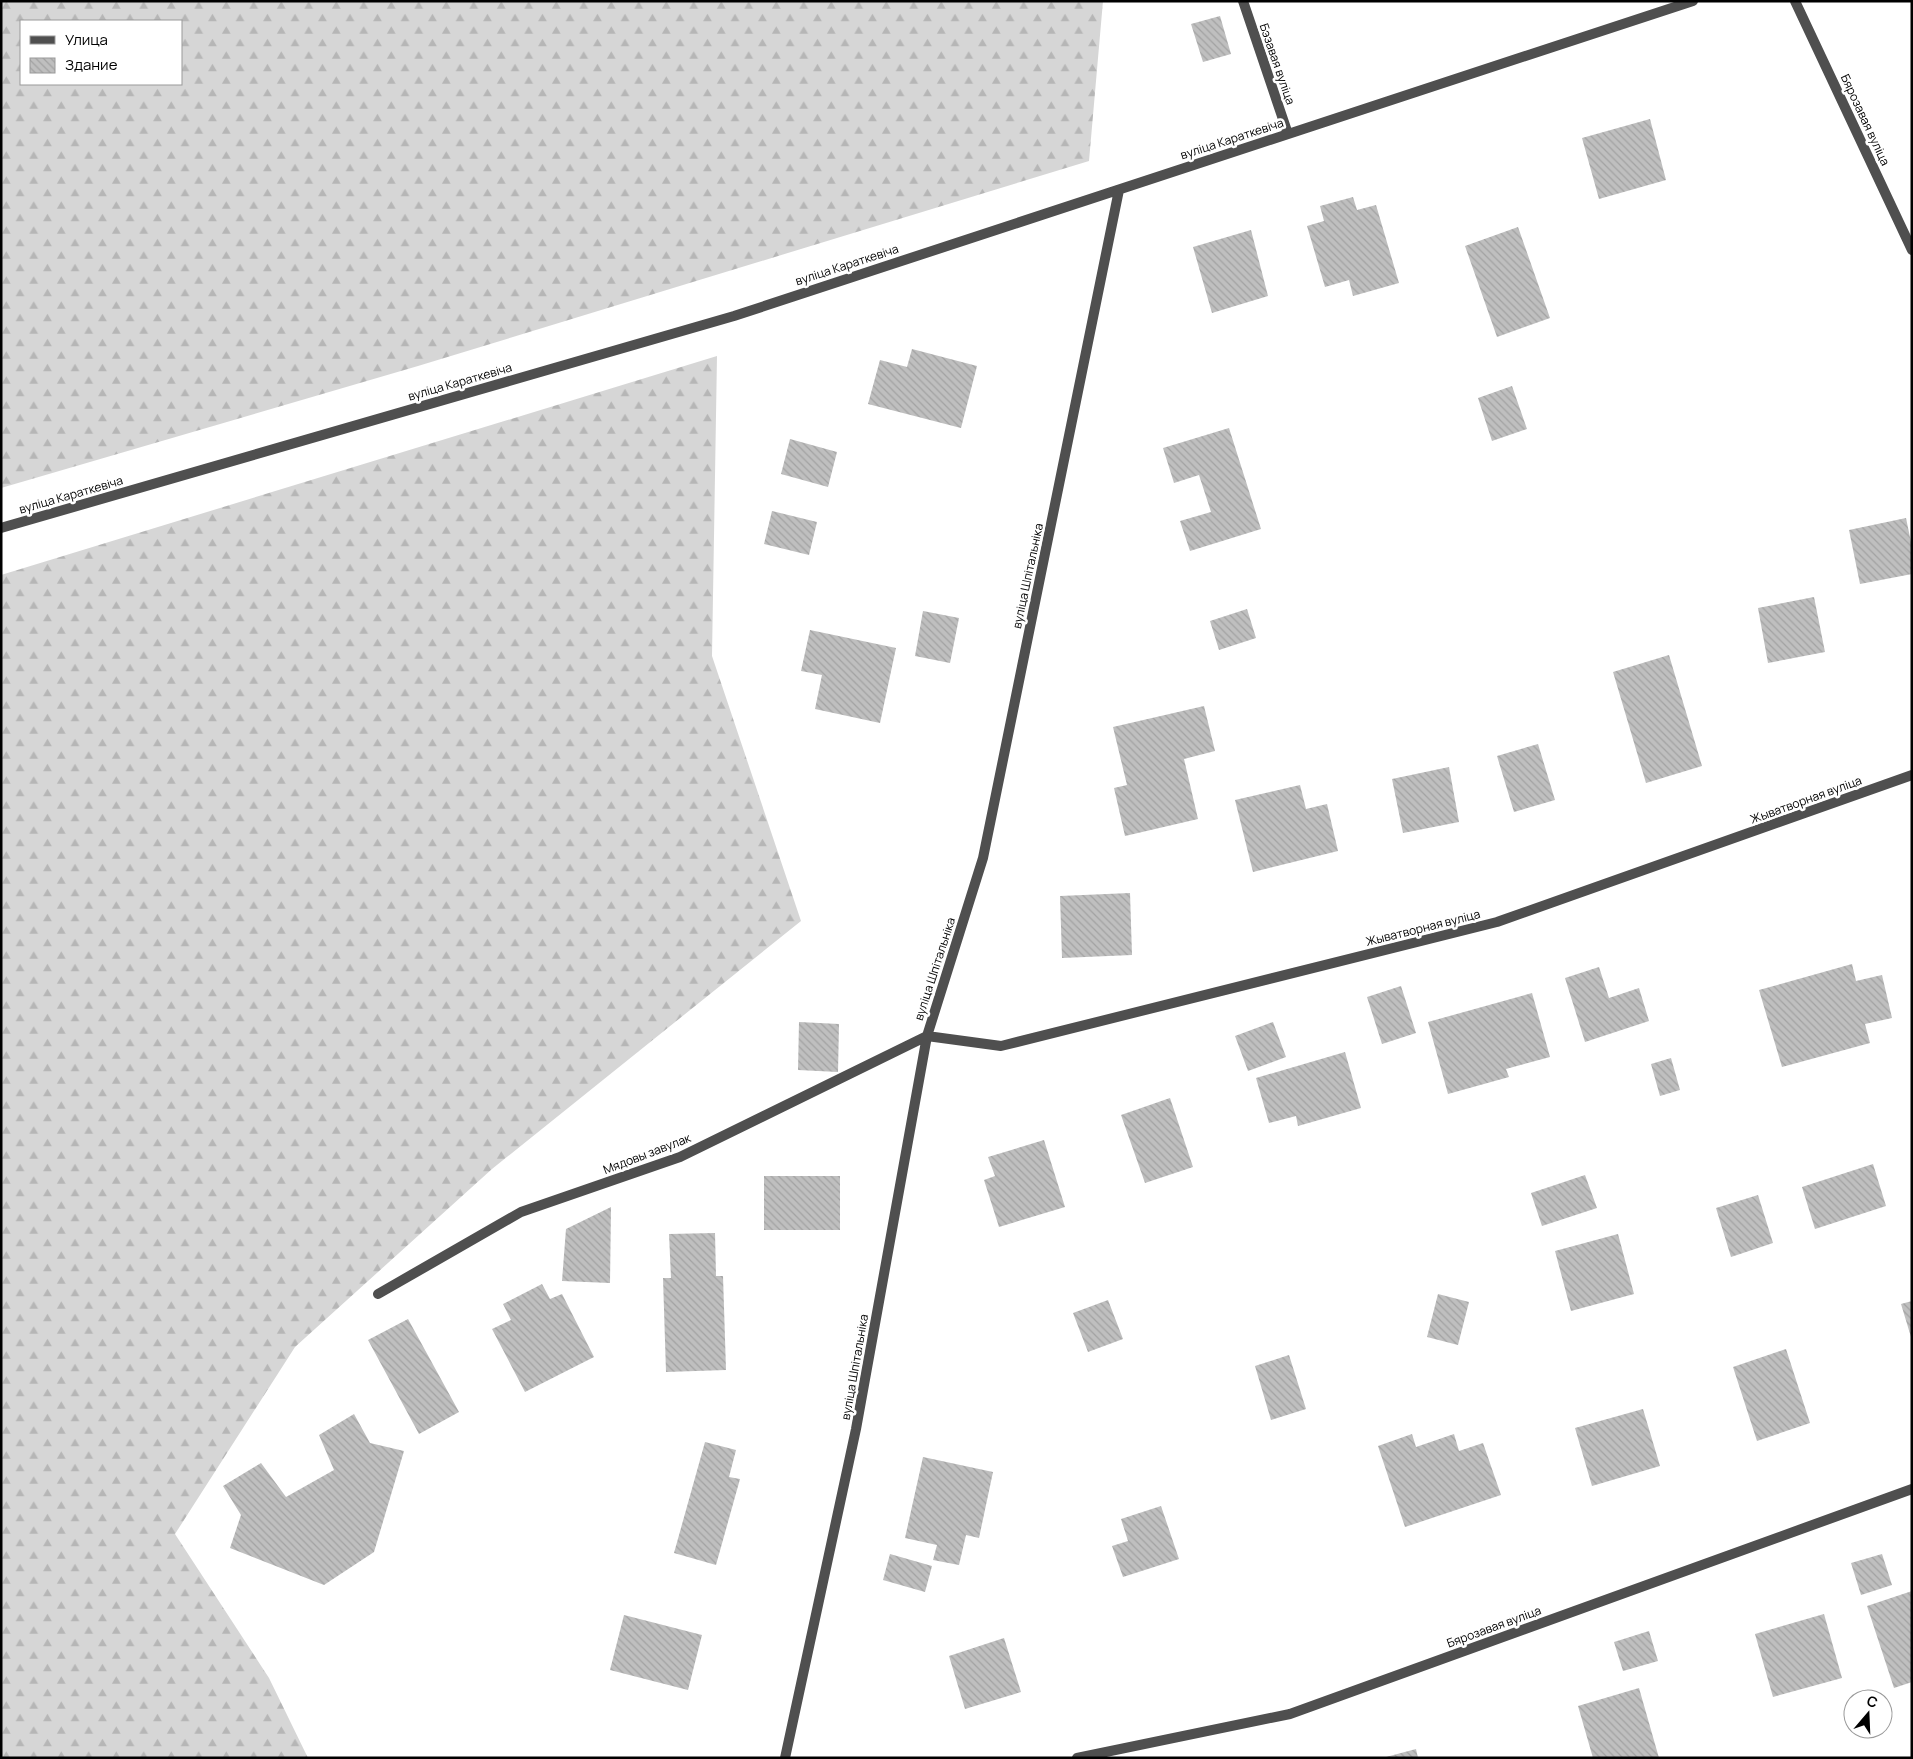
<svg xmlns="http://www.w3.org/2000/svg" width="1913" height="1759" font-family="Manrope,sans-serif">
<defs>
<pattern id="forest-firs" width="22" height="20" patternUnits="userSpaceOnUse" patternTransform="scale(1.25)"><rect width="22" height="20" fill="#d6d6d6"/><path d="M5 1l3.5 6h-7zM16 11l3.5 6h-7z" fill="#b6b6b6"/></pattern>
<pattern id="building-back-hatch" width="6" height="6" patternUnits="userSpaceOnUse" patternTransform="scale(1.25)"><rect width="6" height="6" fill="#bfbfbf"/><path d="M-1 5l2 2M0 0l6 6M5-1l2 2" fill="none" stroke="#a2a2a2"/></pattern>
</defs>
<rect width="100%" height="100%" fill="#fff"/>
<path fill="url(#forest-firs)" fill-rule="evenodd" d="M1 1H1103L1089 161 418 366 1 488ZM21 21H181V84H21Z
M717 356 712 656 801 921 492 1169 295 1347 175 1534 269 1678 308 1758H1V575Z"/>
<path fill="url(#building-back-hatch)" d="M1220 16 1231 54 1203 62 1191 24Z
M1650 119 1666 180 1599 199 1582 138Z
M1353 197 1357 210 1376 205 1399 283 1353 296 1349 280 1325 287 1307 226 1324 221 1320 206Z
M1518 227 1550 318 1497 337 1465 246Z
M1251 230 1268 296 1212 313 1193 247Z
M912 349 977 366 961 428 868 404 880 360 907 367Z
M1512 386 1527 429 1492 441 1478 398Z
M1229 428 1261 529 1190 551 1180 521 1211 512 1199 475 1174 483 1163 448Z
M790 439 837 452 828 487 781 474Z
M772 511 817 522 809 555 764 544Z
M1906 518 1912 547V574L1860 584 1849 530Z
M1814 597 1825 652 1768 663 1758 608Z
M1247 609 1256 638 1219 650 1210 621Z
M923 611 959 618 950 663 915 656Z
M810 630 896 648 880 723 815 709 822 675 801 671Z
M1669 655 1702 766 1646 783 1613 672Z
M1204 706 1215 751 1184 759 1198 819 1125 836 1114 788 1127 785 1113 727Z
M1538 744 1555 800 1514 812 1497 756Z
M1449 767 1459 822 1403 833 1392 779Z
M1300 785 1306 809 1327 804 1338 851 1253 872 1235 800Z
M1130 893 1132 955 1062 958 1060 896Z
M1852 964 1856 981 1882 975 1892 1018 1865 1024 1870 1043 1782 1067 1759 990Z
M1599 967 1609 998 1639 988 1649 1021 1585 1042 1565 978Z
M1401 986 1416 1033 1382 1044 1367 997Z
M1532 993 1550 1057 1506 1069 1509 1077 1448 1094 1428 1022Z
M799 1022 839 1024 838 1072 798 1070Z
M1273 1022 1286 1057 1248 1071 1235 1036Z
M1345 1052 1361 1108 1298 1126 1296 1116 1269 1123 1256 1078Z
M1671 1058 1680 1090 1660 1096 1651 1064Z
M1170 1098 1193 1167 1145 1183 1121 1115Z
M1044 1140 1065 1207 999 1227 984 1180 995 1176 988 1157Z
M1873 1164 1886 1206 1815 1229 1802 1187Z
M1585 1175 1597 1208 1542 1226 1531 1193Z
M764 1176H840V1230H764Z
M1758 1195 1773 1243 1731 1257 1716 1208Z
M611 1207 610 1283 562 1281 566 1229Z
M715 1233 716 1276H723L726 1370 666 1372 663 1278H671L669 1234Z
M1618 1234 1634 1294 1571 1311 1555 1251Z
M542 1284 550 1299 562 1294 594 1357 525 1392 492 1329 511 1320 503 1304Z
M1438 1294 1469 1302 1458 1345 1427 1337Z
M1108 1300 1123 1339 1088 1352 1073 1313Z
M1912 1301V1337H1911L1901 1304Z
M408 1319 459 1412 419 1434 368 1340Z
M1786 1349 1810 1423 1757 1441 1733 1367Z
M1289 1355 1306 1409 1271 1420 1255 1366Z
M1643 1409 1660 1466 1592 1486 1575 1428Z
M354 1414 370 1443 404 1451 374 1552 324 1585 230 1548 241 1515 223 1486 261 1463 286 1497 334 1470 319 1435Z
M1412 1434 1416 1447 1454 1434 1459 1451 1483 1443 1501 1495 1405 1527 1378 1446Z
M705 1442 736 1450 729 1477 740 1479 716 1565 674 1553Z
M923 1457 993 1472 979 1538 966 1535 959 1565 933 1560 937 1545 905 1538Z
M1161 1506 1179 1559 1123 1577 1112 1546 1128 1541 1121 1519Z
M890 1554 932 1566 925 1592 883 1580Z
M1882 1554 1892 1585 1861 1595 1851 1563Z
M1912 1591V1682L1894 1688 1867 1606Z
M1824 1614 1842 1678 1773 1697 1755 1634Z
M624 1615 702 1635 688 1690 610 1670Z
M1649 1631 1658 1661 1623 1671 1614 1642Z
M1004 1638 1021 1692 965 1709 949 1656Z
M1639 1688 1659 1758H1593L1578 1706Z
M1416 1749 1418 1758H1386V1757Z"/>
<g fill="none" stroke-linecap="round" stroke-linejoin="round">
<path stroke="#4f4f4f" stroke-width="10" d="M1243 1 1288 134
M1795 1 1912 250
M1 528 734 316 1693 1
M378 1294 521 1212 680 1157 927 1036 1001 1046 1497 922 1912 775
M785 1758 856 1429 927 1036 983 858 1119 190
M1077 1758 1290 1714 1912 1489"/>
</g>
<g text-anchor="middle" stroke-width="5" stroke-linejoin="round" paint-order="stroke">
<g font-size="12" fill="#000" stroke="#fff">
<text transform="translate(1277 64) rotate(71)" y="4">Бэзавая вуліца</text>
<text transform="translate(1865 120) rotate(65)" y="4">Бярозавая вуліца</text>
<text transform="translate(1232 139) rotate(-18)" y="4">вуліца Караткевіча</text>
<text transform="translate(847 265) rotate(-18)" y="4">вуліца Караткевіча</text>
<text transform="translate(460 382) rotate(-16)" y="4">вуліца Караткевіча</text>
<text transform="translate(71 495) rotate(-16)" y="4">вуліца Караткевіча</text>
<text transform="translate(1028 576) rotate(-78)" y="4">вуліца Шпітальніка</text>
<text transform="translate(1806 800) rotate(-20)" y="4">Жыватворная вуліца</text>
<text transform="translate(1423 928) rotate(-14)" y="4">Жыватворная вуліца</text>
<text transform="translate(935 969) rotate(-72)" y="4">вуліца Шпітальніка</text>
<text transform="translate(647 1154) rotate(-21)" y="4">Мядовы завулак</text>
<text transform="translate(855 1367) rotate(-80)" y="4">вуліца Шпітальніка</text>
<text transform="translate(1494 1627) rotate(-20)" y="4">Бярозавая вуліца</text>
</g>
</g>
<rect width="1913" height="1759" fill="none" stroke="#000000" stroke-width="5"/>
<rect x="20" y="20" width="162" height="65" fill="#ffffff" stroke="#999999"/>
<rect x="30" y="36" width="25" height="8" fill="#4f4f4f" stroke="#999999"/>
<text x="65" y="45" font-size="15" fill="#000000">Улица</text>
<rect x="30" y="58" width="25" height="15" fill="url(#building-back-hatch)" stroke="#999999"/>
<text x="65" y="70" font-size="15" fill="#000000">Здание</text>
<g transform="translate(1868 1714) rotate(19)"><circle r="24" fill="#ffffff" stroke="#999999"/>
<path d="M0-4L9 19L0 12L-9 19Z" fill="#000000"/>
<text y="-8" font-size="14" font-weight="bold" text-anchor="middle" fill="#000000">С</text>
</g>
</svg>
